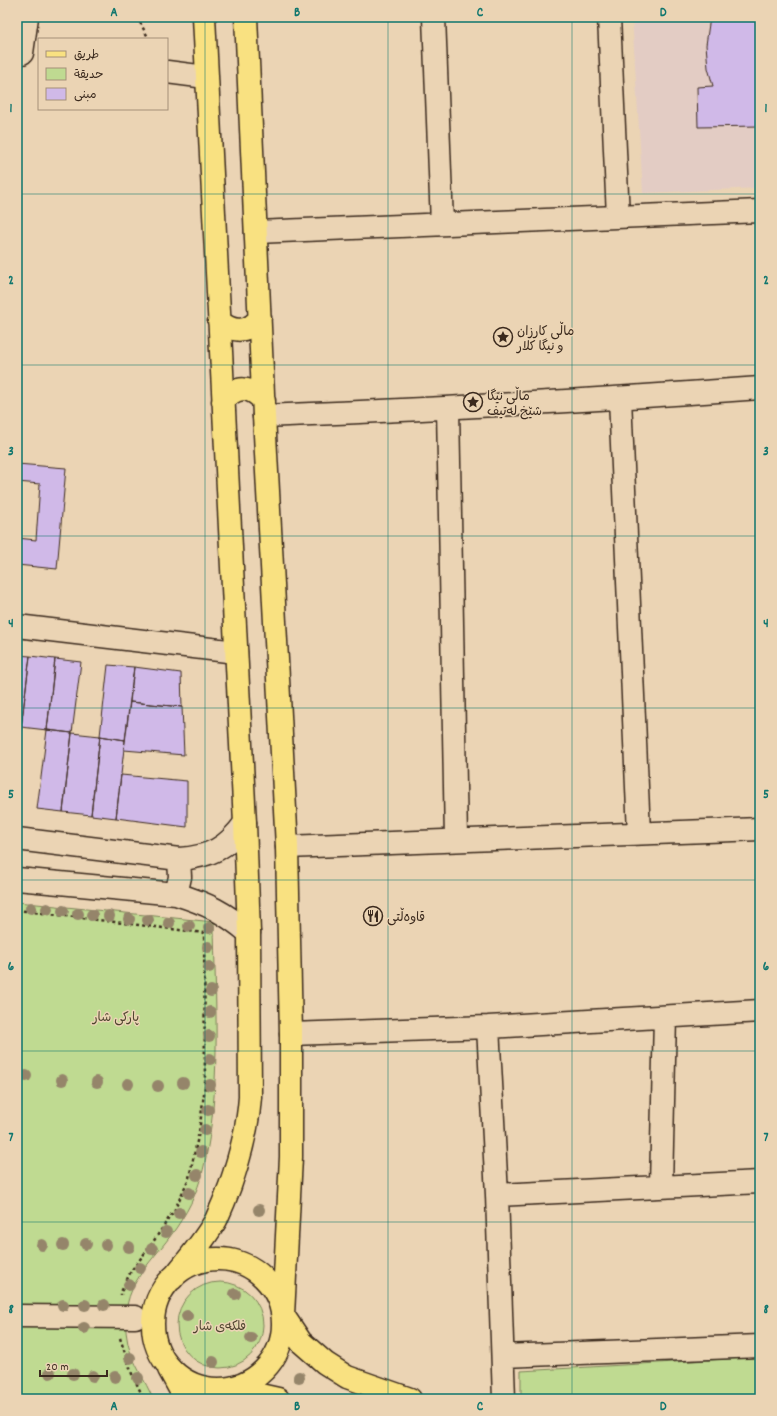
<svg xmlns="http://www.w3.org/2000/svg" width="777" height="1416" font-family="Dekko,'Playpen Sans Arabic',sans-serif">
<rect width="100%" height="100%" fill="#ebd4b4"/>
<filter id="ink" filterUnits="userSpaceOnUse"><feTurbulence type="fractalNoise" baseFrequency=".025" numOctaves="2"/><feDisplacementMap in="SourceGraphic" scale="8" xChannelSelector="R" yChannelSelector="G"/><feConvolveMatrix kernelMatrix="1 2 1 2 8 2 1 2 1" color-interpolation-filters="sRGB"/></filter>
<g filter="url(#ink)">
<path fill="#e3ccc4" d="M632 17H760V188L643 193Z"/>
<path fill="#bfda91" stroke="#7d8258" d="M17 902 214 922C215 999 221 1076 207 1152 203 1175 195 1199 182 1219 155 1264 115 1282 128 1344 132 1361 146 1382 153 1399H17Z
M177 1325a43 43 0 1 1 86 0a43 43 0 1 1-86 0Z
M760 1357V1399H521V1371Z"/>
<path fill="#d0b9e8" stroke="#3b2a1e" d="M712 17H760V126L698 127 697 87 713 86 708 68 706 45 709 24Z
M17 464 66 468 57 569 17 565V538L36 540 40 484 17 482Z
M17 655 30 656 21 728H17Z
M30 656 55 659 47 730 21 727Z
M55 659 81 662 72 733 47 730Z
M108 665 134 667 125 740 100 736Z
M134 667 181 673 182 707 130 702Z
M130 702 182 707 184 755 124 750Z
M17 728H21L17 765Z
M47 730 72 733 63 812 37 809Z
M72 733 100 736 91 815 63 812Z
M100 736 125 740 116 818 91 815Z
M121 775 187 781V827L116 818Z"/>
<g fill="none" stroke-linecap="round" stroke-linejoin="round">
<g stroke="#3b2a1e" stroke-width="25">
<path id="minor" d="M434 17 442 224
M609 17 618 217
M22 53 27 17
M167 72 206 77
M256 232 760 211
M620 398 639 833
M448 408 456 840
M264 416C430 410 595 400 760 388
M17 626 236 652
M17 839 179 859C210 857 227 848 245 823
M287 847 760 829
M17 879 176 894C208 904 224 912 249 933
M176 894 180 877 179 859
M488 1027 497 1195 504 1399
M291 1034 488 1027 760 1011
M661 1186 665 1017
M497 1195 760 1182
M17 1316 135 1317
M503 1356 760 1346"/>
</g>
<g stroke="#3b2a1e" stroke-width="25">
<path id="major" d="M246 17 264 416 287 847 291 1034V1157L283 1315 301 1342 325 1363 347 1377 410 1399
M219 321C233 333 248 333 260 318
M223 401C237 385 250 386 264 401
M153 1324a65 65 0 1 1 130 0a65 65 0 1 1-130 0Z
M172 1279C188 1260 203 1242 216 1220 221 1209 226 1197 230 1186 240 1157 248 1128 250 1097L249 933 245 823 204 17
M169 1369 181 1391 183 1399
M227 1391 251 1393 278 1399"/>
</g>
<path stroke="#3b2a1e" stroke-width="2.5" stroke-dasharray="3 3" stroke-linecap="butt" d="M137 17 149 39
M17 910 204 933 205 1086 199 1132 189 1178 175 1209 151 1245 131 1271 121 1292V1295
M120 1338 132 1374 144 1399"/>
<use href="#minor" stroke="#ebd4b4" stroke-width="22"/>
<use href="#major" stroke="#f9e181" stroke-width="22"/>
</g>
<g fill="#95856b">
<circle cx="31" cy="908" r="6"/>
<circle cx="47" cy="909" r="6"/>
<circle cx="63" cy="911" r="6"/>
<circle cx="78" cy="914" r="6"/>
<circle cx="92" cy="915" r="6"/>
<circle cx="109" cy="916" r="6"/>
<circle cx="129" cy="919" r="6"/>
<circle cx="148" cy="920" r="6"/>
<circle cx="169" cy="923" r="6"/>
<circle cx="189" cy="926" r="6"/>
<circle cx="209" cy="928" r="6"/>
<circle cx="208" cy="947" r="6"/>
<circle cx="209" cy="967" r="6"/>
<circle cx="211" cy="991" r="6"/>
<circle cx="210" cy="1012" r="6"/>
<circle cx="209" cy="1036" r="6"/>
<circle cx="210" cy="1059" r="6"/>
<circle cx="26" cy="1076" r="6"/>
<circle cx="62" cy="1080" r="6"/>
<circle cx="97" cy="1082" r="6"/>
<circle cx="183" cy="1083" r="6"/>
<circle cx="128" cy="1084" r="6"/>
<circle cx="210" cy="1085" r="6"/>
<circle cx="158" cy="1086" r="6"/>
<circle cx="208" cy="1110" r="6"/>
<circle cx="205" cy="1130" r="6"/>
<circle cx="201" cy="1152" r="6"/>
<circle cx="197" cy="1175" r="6"/>
<circle cx="189" cy="1193" r="6"/>
<circle cx="259" cy="1210" r="6"/>
<circle cx="179" cy="1213" r="6"/>
<circle cx="166" cy="1232" r="6"/>
<circle cx="86" cy="1244" r="6"/>
<circle cx="42" cy="1245" r="6"/>
<circle cx="63" cy="1245" r="6"/>
<circle cx="106" cy="1245" r="6"/>
<circle cx="129" cy="1247" r="6"/>
<circle cx="152" cy="1249" r="6"/>
<circle cx="140" cy="1268" r="6"/>
<circle cx="129" cy="1285" r="6"/>
<circle cx="235" cy="1294" r="6"/>
<circle cx="63" cy="1305" r="6"/>
<circle cx="85" cy="1305" r="6"/>
<circle cx="104" cy="1305" r="6"/>
<circle cx="187" cy="1316" r="6"/>
<circle cx="84" cy="1328" r="6"/>
<circle cx="251" cy="1338" r="6"/>
<circle cx="130" cy="1358" r="6"/>
<circle cx="213" cy="1362" r="6"/>
<circle cx="50" cy="1373" r="6"/>
<circle cx="73" cy="1374" r="6"/>
<circle cx="93" cy="1376" r="6"/>
<circle cx="115" cy="1377" r="6"/>
<circle cx="299" cy="1377" r="6"/>
<circle cx="138" cy="1378" r="6"/>
</g>
</g>
<path fill="none" stroke="#0f766e" stroke-width="1" stroke-opacity="0.55" d="M205 17V1399M388 17V1399M572 17V1399M17 194H760M17 365H760M17 536H760M17 708H760M17 880H760M17 1051H760M17 1222H760"/>
<defs>
<g id="sight-ring" transform="scale(1)"><circle r="9.5" fill="#ebd4b4" stroke="#3b2a1e" stroke-width="1.5"/><path d="M0-6L1.8-2.2L6-1.7L2.9 1.2L3.7 5.4L0 3.3L-3.7 5.4L-2.9 1.2L-6-1.7L-1.8-2.2Z" fill="#3b2a1e"/></g>
<g id="restaurant-ring" transform="scale(1)"><circle r="9.5" fill="#ebd4b4" stroke="#3b2a1e" stroke-width="1.5"/><path d="M-5-6h1v4h1v-4h1v4h1v-4h1v5L-1.5 .5V6h-2V.5L-5-1ZM5-6V6H3V1.5H1.5Q1.5-4 5-6Z" fill="#3b2a1e"/></g>
</defs>
<g fill-rule="evenodd">
<use href="#sight-ring" x="503" y="337"/>
<use href="#sight-ring" x="473" y="402"/>
<use href="#restaurant-ring" x="373" y="916"/>
</g>
<g text-anchor="middle" stroke-width="3" stroke-linejoin="round" paint-order="stroke">
<g font-size="13" fill="#3b2a1e" stroke="#ebd4b4" text-anchor="start">
<text x="517" y="335">ماڵی کارزان<tspan x="517" dy="15">و نیگا کلار</tspan></text>
<text x="487" y="400">ماڵی نیگا<tspan x="487" dy="15">شێخ لەتیف</tspan></text>
<text x="387" y="921">قاوەڵتی</text>
</g>
<g font-size="13" fill="#4f442f" stroke="#ebd4b4">
<text x="116" y="1021">پارکی شار</text>
<text x="220" y="1330">فلکەی شار</text>
</g>
</g>
<rect width="777" height="1416" fill="none" stroke="#ebd4b4" stroke-width="44"/>
<rect x="38" y="38" width="130" height="72" fill="#ebd4b4" stroke="#a59078"/>
<rect x="46" y="51" width="20" height="6" fill="#f9e181" stroke="#a59078"/>
<text x="74" y="58" font-size="12" fill="#3b2a1e">طريق</text>
<rect x="46" y="68" width="20" height="12" fill="#bfda91" stroke="#a59078"/>
<text x="74" y="78" font-size="12" fill="#3b2a1e">حديقة</text>
<rect x="46" y="88" width="20" height="12" fill="#d0b9e8" stroke="#a59078"/>
<text x="74" y="98" font-size="12" fill="#3b2a1e">مبنى</text>
<path d="M40 1370v6h67v-6" fill="none" stroke="#3b2a1e" stroke-width="2"/>
<text x="46" y="1370" font-size="12" fill="#3b2a1e" stroke="#ebd4b4" stroke-width="3" paint-order="stroke">20 m</text>
<rect x="22" y="22" width="733" height="1372" fill="none" stroke="#0f766e" stroke-width="1.5"/>
<g font-size="13" text-anchor="middle" font-weight="bold" fill="#0f766e">
<text x="114" y="16">A</text>
<text x="297" y="16">B</text>
<text x="480" y="16">C</text>
<text x="663" y="16">D</text>
<text x="11" y="112">1</text>
<text x="766" y="112">1</text>
<text x="11" y="284">2</text>
<text x="766" y="284">2</text>
<text x="11" y="455">3</text>
<text x="766" y="455">3</text>
<text x="11" y="627">4</text>
<text x="766" y="627">4</text>
<text x="11" y="798">5</text>
<text x="766" y="798">5</text>
<text x="11" y="970">6</text>
<text x="766" y="970">6</text>
<text x="11" y="1141">7</text>
<text x="766" y="1141">7</text>
<text x="11" y="1313">8</text>
<text x="766" y="1313">8</text>
<text x="114" y="1410">A</text>
<text x="297" y="1410">B</text>
<text x="480" y="1410">C</text>
<text x="663" y="1410">D</text>
</g>
</svg>
